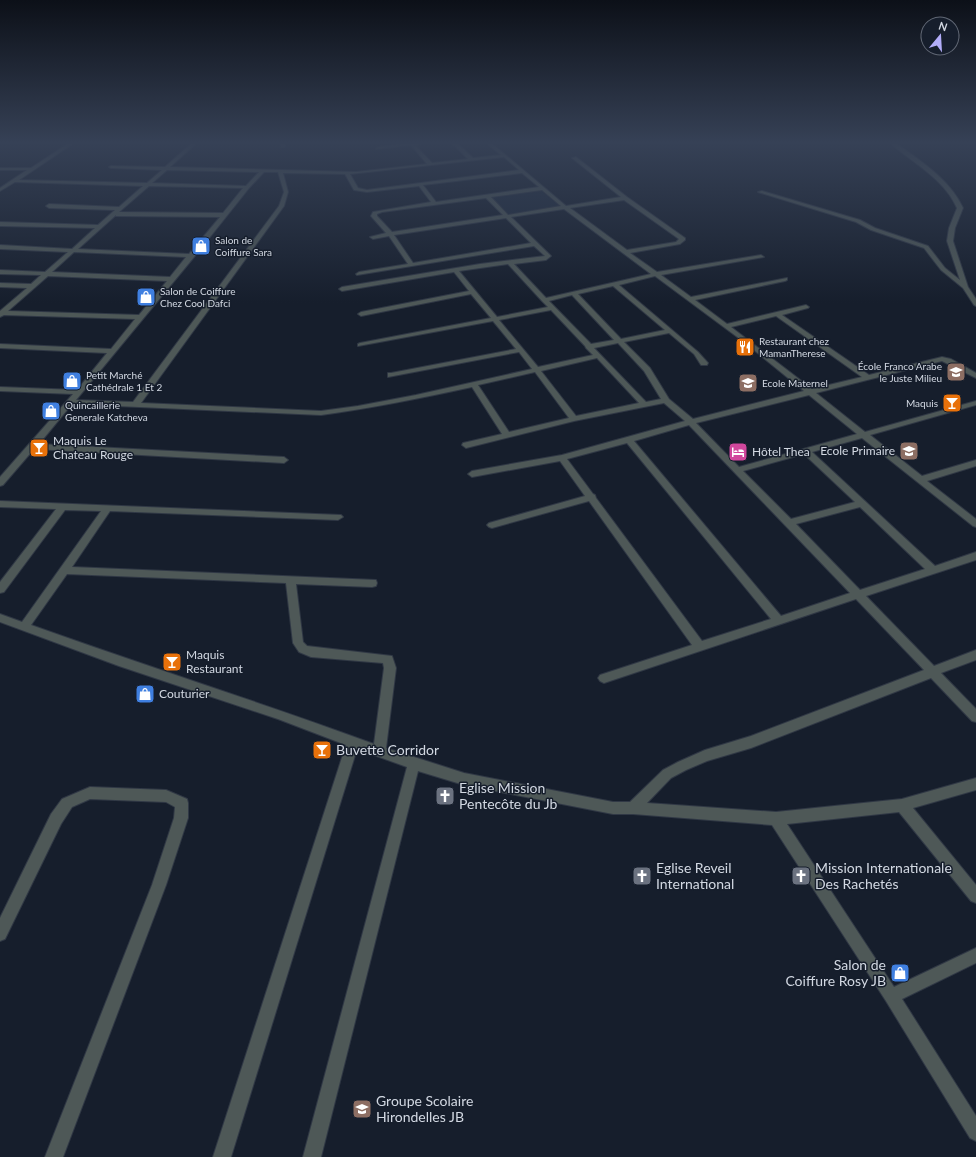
<svg xmlns="http://www.w3.org/2000/svg" width="976" height="1157" font-family="Lato,sans-serif">
<rect width="100%" height="100%" fill="#161e2c"/>
<path fill="#1d293b" d="M539 189 560 206 508 215 490 196Z"/>
<g fill="none" stroke-linecap="round" stroke-linejoin="round">
<g stroke="#303845" stroke-width="2">
<path id="minor" d="M72 141H77L19 180 147 183 162 170 111 168 109 167 111 166 165 167 192 143 148 141H199L170 167 356 172 427 164 411 145 376 149 378 147 409 143 408 141 413 143 440 141 415 145 432 163 468 159 450 141H455L473 158 501 155 484 141H489L566 206 621 197 572 158 576 157 627 197 685 238V240L680 244 630 253 657 272 761 255 764 257 661 275 691 297 787 278V280L785 281 695 300 727 324 806 305 809 307 808 308 782 315 869 375 942 357 951 359 976 373V378L942 361 816 393 865 432 976 401V405L870 435 922 476 976 460V466L927 481 976 519V527L973 526 862 438 812 452 935 566 976 552V560L866 596 934 666 976 650V660L941 673 976 709V722L972 721 931 678 751 748 707 761 686 770 671 778 647 803 776 812 902 799 976 778V790L913 808 976 885V903L971 901 899 812 787 824 894 987 976 948V963L902 999 976 1116V1141L970 1138 886 1001 772 825 633 814H613L464 785 418 771 321 1157H303L407 767 357 749 231 1157H213L346 745 278 719 119 666 0 622V614L22 622 101 511 65 510 4 592 0 593V582L56 509 0 507V501L341 515 343 517 338 520 110 511 72 567 376 580 377 583 376 586 372 587 296 584 303 642 307 646 392 656 396 668 386 748 464 773 613 802H630L663 770 678 762 705 750 751 736 924 670 856 599 604 683 600 681 598 678 600 675 692 645 589 501 492 528 489 527 487 525 489 523 585 496 560 461 472 477 468 474 472 471 562 455 685 421 664 403 574 421 466 448 462 445 463 443 502 434 472 387C422 398 372 408 321 415L72 404 39 444 284 457 288 460 284 463 34 449 3 485 0 486V477L73 394 0 391V387L77 390 107 353 0 348V344L111 349 135 319 4 315 0 317V311L27 288 0 287V283L31 284 41 275 0 274V270L45 272 68 252 0 249V245L72 249 95 228 0 226V222L98 225 115 210 49 208 46 206 49 204 119 207 143 186 15 182 0 191V188L27 170H0V168H31ZM504 157 519 170 367 190 358 188 350 174ZM167 170 259 172 246 186 152 183ZM264 172H278L284 192 279 206 133 402 76 400 194 257 249 188ZM283 173 345 174 354 190 367 192 419 186 431 202 373 212 371 216 386 233 370 237 373 239 389 236 408 264 359 272 356 274 357 275 534 246 545 256 480 264 342 287 339 289 342 291 454 272 469 291 361 312 358 314 361 316 471 294 491 318 360 343 358 344V346L493 321 516 349 391 373H388V377L519 352 532 369 416 395 358 406 321 411 141 403 284 206 288 192ZM522 173 539 187 436 202 423 185ZM149 186 243 188 223 213 119 212ZM542 190 561 206 508 215 491 197ZM486 198 503 215 392 232 377 216V214L382 212ZM624 200 679 239 676 242 627 250 570 208ZM564 209 651 274 546 298 514 264 546 260 551 256 511 217ZM116 215V216L220 217 189 254 78 249ZM506 218 531 243 413 263 394 235ZM74 252 186 257 170 277 52 272ZM508 264 542 301 548 307 497 317 459 271ZM48 276 167 281 139 315 8 311ZM655 276 744 342 804 391 693 419 669 399 650 368 624 342 669 333 694 354 701 365H707L708 363 698 352 619 285ZM613 286 665 330 621 339 578 294ZM572 295 614 340 591 344 549 301ZM551 310 585 346 586 348 593 355 538 367 499 320ZM776 316 862 377 812 389 731 327ZM618 343 644 371 661 399 646 402 594 348ZM597 358 639 403 576 416 541 371ZM535 372 569 418 509 432 478 385ZM809 395 857 434 739 467 696 423ZM689 425 850 593 781 616 634 441ZM627 443 771 619 702 641 596 498 595 495 593 494 567 459ZM804 454 855 502 791 519 743 471ZM860 507 925 569 860 590 796 524ZM67 574 286 583 293 643 299 652 311 657 383 663 384 668 374 744C260 702 145 666 31 625Z
M280 141H284L285 147H281Z
M543 141H548V142L546 143Z
M888 141H893C919 160 949 178 963 208L955 228 953 241 968 287 976 299V306L974 305 963 288 941 270 924 248 871 230 856 222 758 192 762 191 860 220 875 228 928 246 945 268 960 280 947 241 949 228 957 208C943 177 912 163 888 141Z
M90 787 166 790 187 799 188 803V818L166 885 63 1157H45L152 885 174 818 175 807 166 802 90 799 72 807 61 824 5 939 0 941V918L51 814 62 799Z"/>
</g>
<use href="#minor" fill="#4e5857" fill-rule="evenodd"/>
</g>
<linearGradient id="sky" x2="0" y2="1"><stop stop-color="#0c1018"/><stop offset="0.47" stop-color="#364156"/><stop offset="1" stop-color="#364156" stop-opacity="0"/></linearGradient>
<rect width="976" height="303" fill="url(#sky)"/>
<defs>
<g id="shop-square" transform="scale(1)"><rect x="-9" y="-9" width="18" height="18" rx="4" fill="#3f7fe0" stroke="#161e2c"/><path d="M-5-2.5h2.3a2.7 3.5 0 0 1 5.4 0H5L5.5 6h-11ZM-1.5-2.5h3a1.5 2.3 0 0 0-3 0Z" fill="#fff"/></g>
<g id="restaurant-square" transform="scale(1)"><rect x="-9" y="-9" width="18" height="18" rx="4" fill="#e8710a" stroke="#161e2c"/><path d="M-5-6h1v4h1v-4h1v4h1v-4h1v5L-1.5 .5V6h-2V.5L-5-1ZM5-6V6H3V1.5H1.5Q1.5-4 5-6Z" fill="#fff"/></g>
<g id="school-square" transform="scale(1)"><rect x="-9" y="-9" width="18" height="18" rx="4" fill="#8d6e63" stroke="#161e2c"/><path d="M0-5L7-2L0 1L-7-2ZM-4 1L0 2.5L4 1V4Q0 6-4 4Z" fill="#fff"/></g>
<g id="bar-square" transform="scale(1)"><rect x="-9" y="-9" width="18" height="18" rx="4" fill="#e8710a" stroke="#161e2c"/><path d="M-6-5H6L.8 .8V4.5H3.5V6h-7V4.5H-.8V.8Z" fill="#fff"/></g>
<g id="hotel-square" transform="scale(1)"><rect x="-9" y="-9" width="18" height="18" rx="4" fill="#d1479c" stroke="#161e2c"/><path d="M-6-4.5h1.5V1H6V5H4.5V3h-9V5H-6ZM-4 0a1.8 1.8 0 1 1 3.6 0ZM.5 0V-2.5h3Q6-2.5 6 0Z" fill="#fff"/></g>
<g id="church-square" transform="scale(1)"><rect x="-9" y="-9" width="18" height="18" rx="4" fill="#6b7280" stroke="#161e2c"/><path d="M-1.2-6h2.4v3.5h3.3v2.4h-3.3V6h-2.4V-.1h-3.3v-2.4h3.3Z" fill="#fff"/></g>
</defs>
<g fill-rule="evenodd">
<use href="#shop-square" x="201" y="246"/>
<use href="#shop-square" x="146" y="297"/>
<use href="#restaurant-square" x="745" y="347"/>
<use href="#school-square" x="956" y="372"/>
<use href="#shop-square" x="72" y="381"/>
<use href="#school-square" x="748" y="383"/>
<use href="#bar-square" x="952" y="403"/>
<use href="#shop-square" x="51" y="411"/>
<use href="#bar-square" x="39" y="448"/>
<use href="#school-square" x="909" y="451"/>
<use href="#hotel-square" x="738" y="452"/>
<use href="#bar-square" x="172" y="662"/>
<use href="#shop-square" x="145" y="694"/>
<use href="#bar-square" x="322" y="750"/>
<use href="#church-square" x="445" y="796"/>
<use href="#church-square" x="642" y="876"/>
<use href="#church-square" x="801" y="876"/>
<use href="#shop-square" x="900" y="973"/>
<use href="#school-square" x="362" y="1109"/>
</g>
<g text-anchor="middle" stroke-width="3" stroke-linejoin="round" paint-order="stroke">
<g font-size="10" fill="#d2d8e2" stroke="#161e2c" text-anchor="start">
<text x="215" y="244">Salon de<tspan x="215" dy="12">Coiffure Sara</tspan></text>
<text x="160" y="295">Salon de Coiffure<tspan x="160" dy="12">Chez Cool Dafci</tspan></text>
<text x="759" y="345">Restaurant chez<tspan x="759" dy="12">MamanTherese</tspan></text>
<text x="942" y="370" text-anchor="end">École Franco Arabe<tspan x="942" dy="12">le Juste Milieu</tspan></text>
<text x="86" y="379">Petit Marché<tspan x="86" dy="12">Cathédrale 1 Et 2</tspan></text>
<text x="762" y="387">Ecole Maternel</text>
<text x="938" y="407" text-anchor="end">Maquis</text>
<text x="65" y="409">Quincaillerie<tspan x="65" dy="12">Generale Katcheva</tspan></text>
</g>
<g font-size="12" fill="#d2d8e2" stroke="#161e2c" text-anchor="start">
<text x="53" y="445">Maquis Le<tspan x="53" dy="14">Chateau Rouge</tspan></text>
<text x="895" y="455" text-anchor="end">Ecole Primaire</text>
<text x="752" y="456">Hôtel Thea</text>
<text x="186" y="659">Maquis<tspan x="186" dy="14">Restaurant</tspan></text>
<text x="159" y="698">Couturier</text>
</g>
<g font-size="14" fill="#d2d8e2" stroke="#161e2c" text-anchor="start">
<text x="336" y="755">Buvette Corridor</text>
<text x="459" y="793">Eglise Mission<tspan x="459" dy="16">Pentecôte du Jb</tspan></text>
<text x="656" y="873">Eglise Reveil<tspan x="656" dy="16">International</tspan></text>
<text x="815" y="873">Mission Internationale<tspan x="815" dy="16">Des Rachetés</tspan></text>
<text x="886" y="970" text-anchor="end">Salon de<tspan x="886" dy="16">Coiffure Rosy JB</tspan></text>
<text x="376" y="1106">Groupe Scolaire<tspan x="376" dy="16">Hirondelles JB</tspan></text>
</g>
</g>
<g transform="translate(940 36) rotate(18)"><circle r="19" fill="#161e2c" stroke="#616875"/>
<path d="M0-3L7 15L0 10L-7 15Z" fill="#b2adf9"/>
<text y="-6" font-size="11" font-weight="bold" text-anchor="middle" fill="#d2d8e2">N</text>
</g>
</svg>
